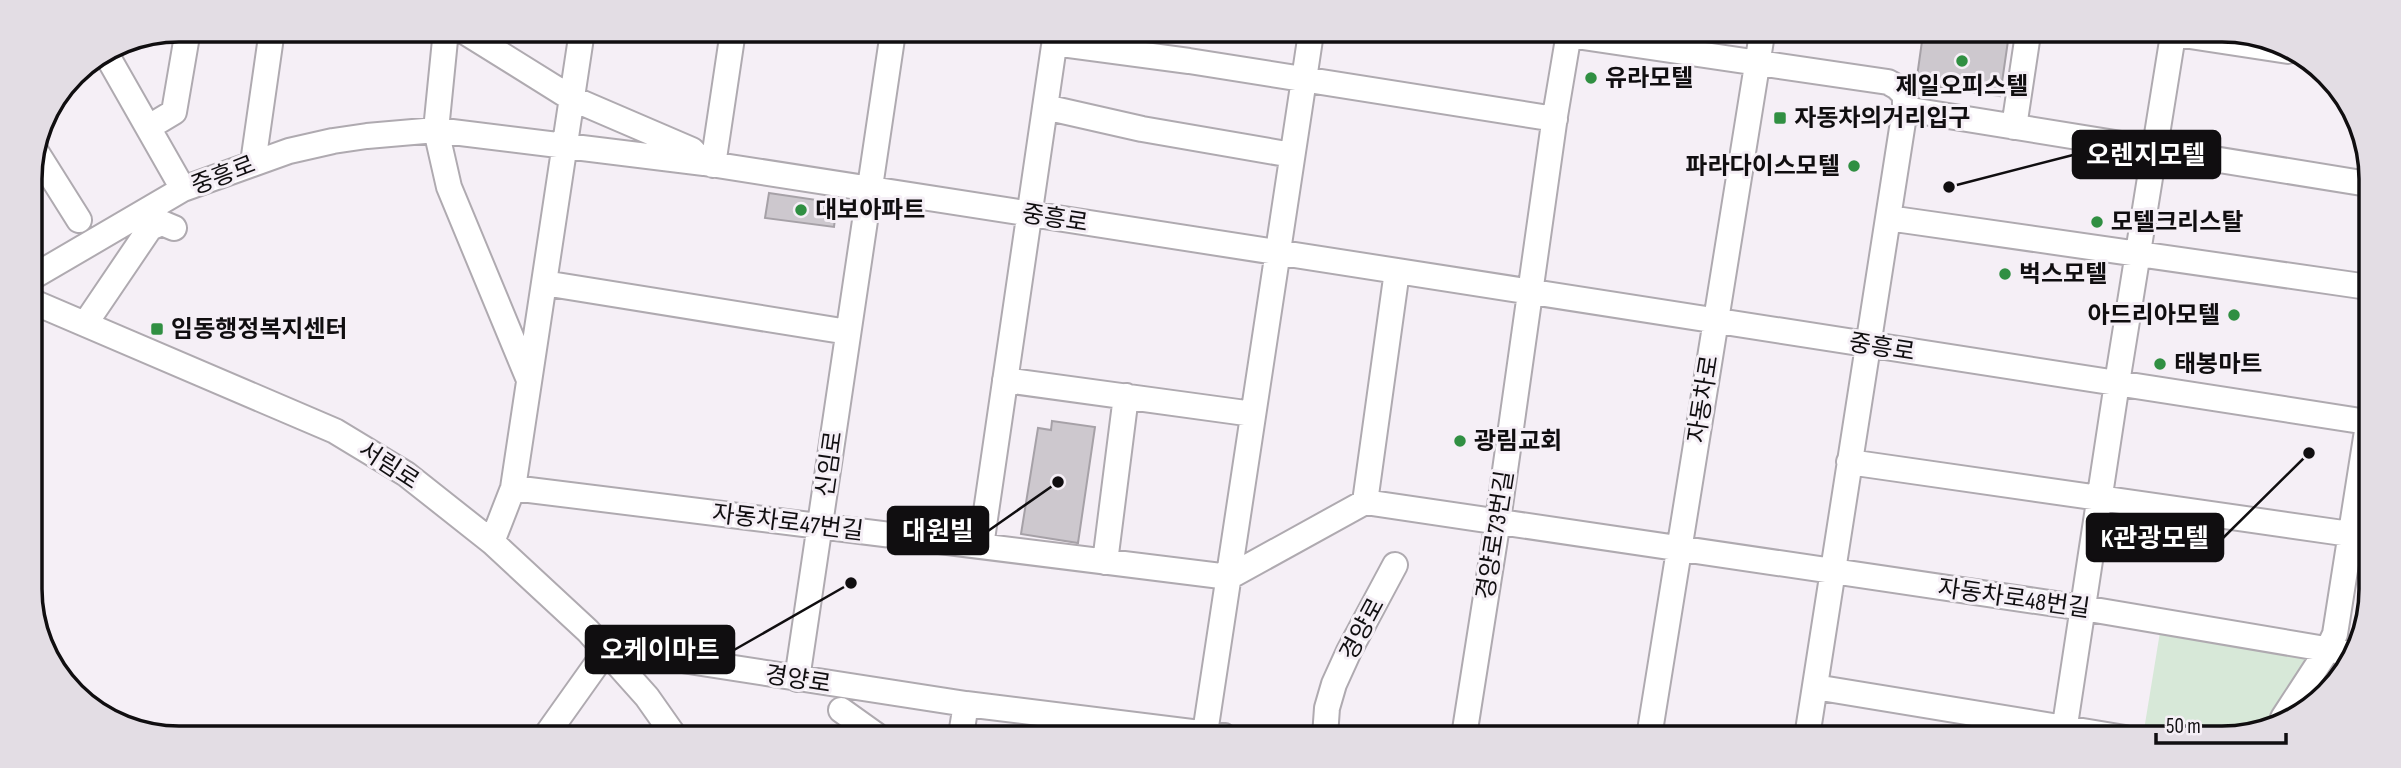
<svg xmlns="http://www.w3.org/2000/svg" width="2401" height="768" font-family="'Sofia Sans Condensed','Noto Sans KR',sans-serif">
<rect width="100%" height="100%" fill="#f5eff6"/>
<path fill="#d7e8d8" d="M2161 626 2305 655 2307 667C2298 679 2275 718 2266 725 2242 743 2171 740 2143 736Z"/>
<path fill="#cdc8ce" stroke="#a6a1a7" stroke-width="2" d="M1923 34H2009L2000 96 1916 84Z
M769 193 837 203 834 227 765 218Z
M1052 421 1095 427 1078 543 1021 534 1038 428 1051 430Z"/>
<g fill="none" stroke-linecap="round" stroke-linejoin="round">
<g stroke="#afaab0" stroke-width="28">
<path id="minor" d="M446 30 436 130 449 187 529 380
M462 30 571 98 692 150 703 162
M1569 35 1888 82 1897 87 1905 95V109L2368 184
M2183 35 2288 51
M1054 43 1189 61 1555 119
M105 52 183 189
M1045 107 1142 129 1292 155
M149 127 174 112 188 30
M2014 127 2028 34
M35 150 79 220
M253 163 272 30
M713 165 733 31
M1888 218 2368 287
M31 278 183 189 289 151 333 141 367 136 436 130 704 163 2367 422
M544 283 848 332
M31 301 335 431 406 474 492 542 588 631 647 697 673 734
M85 324 150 228 162 223 174 228
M1005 380 1253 414
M1849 462 2350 534
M513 488 1229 577 1365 502 2083 608 2349 653
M1365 502 1397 271
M492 542 513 488 582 31
M981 546 1056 32
M1105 562 1126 396
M797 679 893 32
M1815 687 2125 738
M841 710 876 735
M2283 718 2328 649 2335 634 2367 431
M1205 733 1311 33
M547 734 606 651H624L966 704 1224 736
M961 735 966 704
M1325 736 1327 708 1334 684 1349 651 1395 565
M1464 736 1498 520 1555 116 1569 33
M1649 737 1762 34
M1807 737 1905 109
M2063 738 2117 383 2173 35"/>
</g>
<use href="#minor" stroke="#fff" stroke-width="24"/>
</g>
<g fill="#308f42" stroke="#f5eff6" stroke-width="2.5">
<circle cx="1962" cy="61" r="7"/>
<circle cx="1591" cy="78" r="7"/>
<rect x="1773" y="111" width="14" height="14" rx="3.5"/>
<circle cx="1854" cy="166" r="7"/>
<circle cx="801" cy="210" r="7"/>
<circle cx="2097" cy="222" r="7"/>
<circle cx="2005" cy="274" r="7"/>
<circle cx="2234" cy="315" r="7"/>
<rect x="150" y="322" width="14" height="14" rx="3.5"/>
<circle cx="2160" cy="364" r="7"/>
<circle cx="1460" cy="441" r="7"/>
</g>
<g text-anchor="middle" stroke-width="6" stroke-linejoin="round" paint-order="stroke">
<g font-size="24" font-weight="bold" fill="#100e10" stroke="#f5eff6" text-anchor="start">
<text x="1605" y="86">유라모텔</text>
<text x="1962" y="94" text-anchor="middle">제일오피스텔</text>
<text x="1794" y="126">자동차의거리입구</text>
<text x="1840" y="174" text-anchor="end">파라다이스모텔</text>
<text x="815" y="218">대보아파트</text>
<text x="2111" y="230">모텔크리스탈</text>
<text x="2019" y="282">벅스모텔</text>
<text x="2220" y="323" text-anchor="end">아드리아모텔</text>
<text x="171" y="337">임동행정복지센터</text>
<text x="2174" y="372">태봉마트</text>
<text x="1474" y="449">광림교회</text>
</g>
<g font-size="24" fill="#100e10" stroke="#f5eff6">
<text transform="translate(223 175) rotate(-21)" y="8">중흥로</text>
<text transform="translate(1055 218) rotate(9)" y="8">중흥로</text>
<text transform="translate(1882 347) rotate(9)" y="8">중흥로</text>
<text transform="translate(1703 399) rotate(-81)" y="8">자동차로</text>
<text transform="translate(829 464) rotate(-82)" y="8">신임로</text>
<text transform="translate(389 465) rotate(33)" y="8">서림로</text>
<text transform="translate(788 522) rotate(7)" y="8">자동차로47번길</text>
<text transform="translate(1495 535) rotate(-81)" y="8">경양로73번길</text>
<text transform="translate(2014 598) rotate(8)" y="8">자동차로48번길</text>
<text transform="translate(1362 629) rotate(-62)" y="8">경양로</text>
<text transform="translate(798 679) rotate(9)" y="8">경양로</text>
</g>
</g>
<path d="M0 0H2401V768H0ZM179 42H2222A137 137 0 0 1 2359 179V589A137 137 0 0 1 2222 726H179A137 137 0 0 1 42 589V179A137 137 0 0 1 179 42Z" fill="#e3dde4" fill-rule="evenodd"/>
<path fill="none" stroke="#100e10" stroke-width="3.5" d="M179 42H2222A137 137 0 0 1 2359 179V589A137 137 0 0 1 2222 726H179A137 137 0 0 1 42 589V179A137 137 0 0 1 179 42Z"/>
<path fill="none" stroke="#100e10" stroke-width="2.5" d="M1949 187L2073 155M1058 482L988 531M2309 453L2223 538M851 583L734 650"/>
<g fill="#100e10" stroke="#f5eff6" stroke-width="2.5">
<circle cx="1949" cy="187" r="7"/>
<circle cx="1058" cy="482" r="7"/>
<circle cx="2309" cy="453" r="7"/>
<circle cx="851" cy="583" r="7"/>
</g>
<g fill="#100e10" stroke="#100e10" stroke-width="2.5">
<rect x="2073" y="131" width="147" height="47" rx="7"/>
<rect x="888" y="507" width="100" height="47" rx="7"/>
<rect x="2087" y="514" width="136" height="47" rx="7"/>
<rect x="586" y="626" width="148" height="47" rx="7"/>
</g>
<g font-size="26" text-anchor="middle" font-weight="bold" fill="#fff">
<text x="2146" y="164">오렌지모텔</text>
<text x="938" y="540">대원빌</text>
<text x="2155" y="547">K관광모텔</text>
<text x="660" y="659">오케이마트</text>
</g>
<path d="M2156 733v10h130v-10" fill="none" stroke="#100e10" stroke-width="3.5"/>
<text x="2166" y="733" font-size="21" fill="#100e10" stroke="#f5eff6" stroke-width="5" paint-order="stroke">50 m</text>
</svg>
